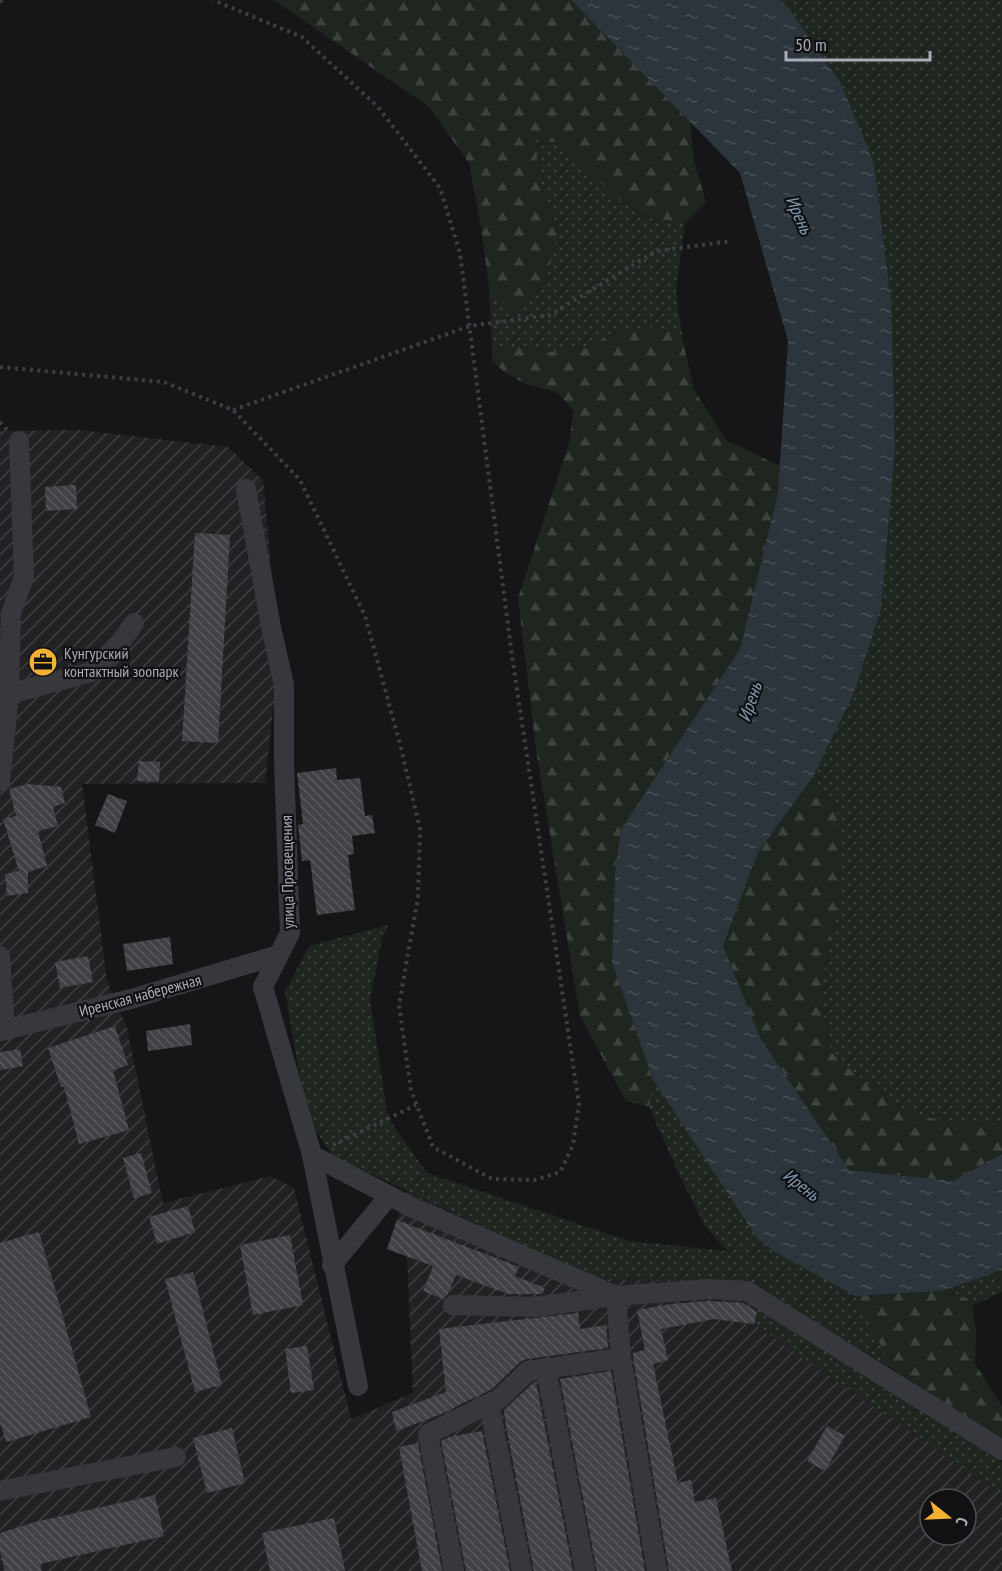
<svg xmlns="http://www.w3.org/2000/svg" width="1002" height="1571" font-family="'PT Sans Narrow',sans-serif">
<defs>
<pattern id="industrial-furrows" width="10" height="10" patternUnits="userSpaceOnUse" patternTransform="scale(1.5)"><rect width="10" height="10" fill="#222225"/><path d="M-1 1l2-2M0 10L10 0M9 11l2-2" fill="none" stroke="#3f3f43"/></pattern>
<pattern id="grass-dots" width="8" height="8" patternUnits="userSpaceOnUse" patternTransform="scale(1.5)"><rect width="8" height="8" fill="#1e261f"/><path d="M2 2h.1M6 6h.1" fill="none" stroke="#3c433d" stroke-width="1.8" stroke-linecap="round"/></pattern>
<pattern id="forest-firs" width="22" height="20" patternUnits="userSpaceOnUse" patternTransform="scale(1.5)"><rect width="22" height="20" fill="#1e261f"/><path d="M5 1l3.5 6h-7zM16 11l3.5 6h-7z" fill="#3c433d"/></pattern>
<pattern id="water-ripples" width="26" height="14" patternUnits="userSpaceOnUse" patternTransform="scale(1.5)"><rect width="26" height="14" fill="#2c353c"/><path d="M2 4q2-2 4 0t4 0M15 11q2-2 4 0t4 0" fill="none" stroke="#485056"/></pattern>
<pattern id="building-back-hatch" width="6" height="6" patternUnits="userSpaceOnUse" patternTransform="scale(1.5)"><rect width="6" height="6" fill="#404145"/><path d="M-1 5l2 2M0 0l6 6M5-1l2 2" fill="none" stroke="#595a5e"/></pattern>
</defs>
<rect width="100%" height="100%" fill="#161618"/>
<path fill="url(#industrial-furrows)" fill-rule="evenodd" d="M79 430 228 447 263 480 279 654 265 783 82 784 107 981 127 1028 163 1203 271 1176 294 1188 351 1419 413 1393 407 1257 387 1249 406 1191 589 1278 758 1285 759 1304 754 1324 1002 1495V1571H0V431ZM930 1499H966V1535H930Z"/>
<path fill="url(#grass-dots)" d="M780 0H1002V1123L996 1125 929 1118 904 1109 863 1081 832 1053 824 1015 822 983 839 893 837 812 813 777 854 693 840 82 790 10Z
M536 140 562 142 614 196 644 217 685 223 676 291 683 342 656 327 615 332 584 349 552 352 521 347H492L489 287 512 314 558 231 538 181Z
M388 925 382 939 370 1000 388 1118 427 1173 629 1241 727 1251 705 1226 677 1170 649 1107 653 1080 757 1238 780 1255 857 1297 893 1369 814 1322 758 1285 589 1278 332 1155 307 1117 285 992 309 946Z
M994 1273V1285L1002 1287V1292L972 1306 967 1298 941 1291Z
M759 1304 1002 1462V1495L754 1324Z"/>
<path fill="url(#forest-firs)" d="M274 0H571L690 122 694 161 706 202 685 223 645 217 614 196 562 143 536 140 538 181 558 231 544 289 512 314 489 287 482 234 469 163 429 107Z
M656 327 683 342 694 390 726 440 780 466 778 493 740 649 621 829 615 873 612 963 653 1080 649 1107 626 1101 580 1016 536 750 518 598 570 440 573 410 557 392 526 384 505 373 492 360V347H521L552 352 584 349 615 332Z
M813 777 837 812 840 853 839 893 822 983 824 1015 832 1053 863 1081 904 1109 929 1118 996 1125 1002 1123V1154L953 1181 849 1170 761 1039 723 946 758 852Z
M1002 1265V1287L994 1286V1273Z
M941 1291 967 1298 972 1306 976 1330 975 1364 1002 1406V1442L893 1369 855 1296Z"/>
<path fill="url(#water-ripples)" d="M571 0H780L790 10 840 82 874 163 891 303 895 448 881 609 854 693 813 777 758 852 723 946 761 1039 849 1170 953 1181 1002 1154V1265L994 1273 941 1291 855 1296 780 1255 757 1238 653 1080 612 963 615 873 621 829 740 649 778 493 788 341 740 173Z"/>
<path fill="url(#building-back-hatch)" d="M76 485 77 509 46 511 45 487Z
M195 533 230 535 218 743 182 741Z
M139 761 160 762 159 782 137 781Z
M336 768 337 780 360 778 365 816 372 815 375 833 352 836 354 854 348 855 355 910 317 915 310 860 302 861 298 825 303 824 297 773Z
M28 784 61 787 65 803 53 807 58 826 38 831 47 866 28 872V893L7 896 5 874 19 871 3 819 16 816 9 789Z
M108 794 127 801 115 833 95 825Z
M170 937 173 964 127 971 123 944Z
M88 956 93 982 60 988 55 962Z
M190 1024 192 1045 148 1051 146 1031Z
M115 1026 128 1065 113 1070 129 1130 79 1144 64 1087H61L48 1048Z
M20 1049 23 1066 0 1070V1052Z
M141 1153 152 1193 134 1198 123 1158Z
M188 1206 195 1232 157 1244 149 1217Z
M397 1220 519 1267 515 1276 545 1288 542 1294H508L456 1275 448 1294 443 1299 423 1291 433 1266 387 1249Z
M39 1232 91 1417 6 1442 0 1421V1243Z
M290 1235 303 1305 253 1315 240 1245Z
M193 1272 222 1385 195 1392 165 1279Z
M708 1301 743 1303 757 1312 754 1324 714 1319 661 1329 668 1360 653 1364 678 1483 691 1480 695 1502 716 1498 732 1571H669L633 1357V1353L645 1350 637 1310 671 1304Z
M578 1313 580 1329 606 1325 608 1348 526 1359 520 1362 492 1389 439 1415 396 1431 392 1412 446 1392 439 1329Z
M307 1346 314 1390 291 1393 285 1349Z
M611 1371 645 1571H597L560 1379Z
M534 1382H536L573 1571H534L506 1426 504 1410Z
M827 1426 845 1436 825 1471 807 1461Z
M232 1428 245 1483 207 1493 193 1438Z
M482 1431 510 1571H466L441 1441 449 1437Z
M418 1443 442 1571H422L399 1447Z
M155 1495 164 1536 40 1564 42 1571H5L0 1551V1533L35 1522Z
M334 1518 345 1571H270L262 1533Z"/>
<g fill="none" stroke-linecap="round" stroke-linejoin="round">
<path stroke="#3d3f44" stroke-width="4" stroke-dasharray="3 4.5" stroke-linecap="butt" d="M0 2 3 0
M0 367 164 382 233 410 300 480 365 616 401 748 420 829 418 897 399 1005 411 1090 433 1147 492 1179 535 1180 560 1172 573 1145 579 1104 512 656 460 253 440 188 378 107 302 37 213 0
M233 410 470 326 550 315 656 251 732 241
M0 422 7 430
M333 1145 416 1105"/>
<path stroke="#37383d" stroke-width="20" d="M246 489 271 627 284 685V763L290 933 263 987 312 1155 358 1386
M9 694 91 672 118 646 134 623
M0 781 9 694 11 613 24 577 19 441
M0 956 5 1029
M0 1031 131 999 278 955
M312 1155 411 1207 616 1296 534 1307 453 1305
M332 1265 389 1196
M621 1358 657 1571
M546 1369 585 1571
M489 1404 522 1571
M0 1491 176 1457
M454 1571 428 1434 499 1399 528 1371 621 1358 616 1296 708 1289 747 1291 1002 1450"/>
</g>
<defs>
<g id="office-disc" transform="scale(1.5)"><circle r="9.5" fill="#f2b134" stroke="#111113"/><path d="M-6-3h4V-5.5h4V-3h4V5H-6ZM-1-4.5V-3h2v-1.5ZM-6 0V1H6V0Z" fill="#111"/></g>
</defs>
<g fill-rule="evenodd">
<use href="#office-disc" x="43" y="662"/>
</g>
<g text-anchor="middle" stroke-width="4.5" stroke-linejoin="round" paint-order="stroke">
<g font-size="16" fill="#a8adb8" stroke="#111113" text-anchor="start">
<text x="64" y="659">Кунгурский<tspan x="64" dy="18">контактный зоопарк</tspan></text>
</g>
<g font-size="16" fill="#a8adb8" stroke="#111113">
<text transform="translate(287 872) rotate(-91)" y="6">улица Просвещения</text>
<text transform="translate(140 995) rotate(-15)" y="6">Иренская набережная</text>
</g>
<g font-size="18" font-style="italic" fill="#7f9bb3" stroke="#111113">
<text transform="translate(799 215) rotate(66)" y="6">Ирень</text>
<text transform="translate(750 702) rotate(-71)" y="6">Ирень</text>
<text transform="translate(801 1185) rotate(37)" y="6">Ирень</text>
</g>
</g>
<g transform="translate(948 1517) rotate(108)"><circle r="28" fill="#111113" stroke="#4d4f55" stroke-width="1.5"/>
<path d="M0-4.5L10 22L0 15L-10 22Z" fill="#f2b134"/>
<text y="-9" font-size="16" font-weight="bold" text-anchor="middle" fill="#a8adb8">С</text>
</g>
<path d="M786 51v9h144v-9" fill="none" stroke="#a8adb8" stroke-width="3"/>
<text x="795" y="51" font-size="18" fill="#a8adb8" stroke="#111113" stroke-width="4.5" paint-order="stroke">50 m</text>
</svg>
